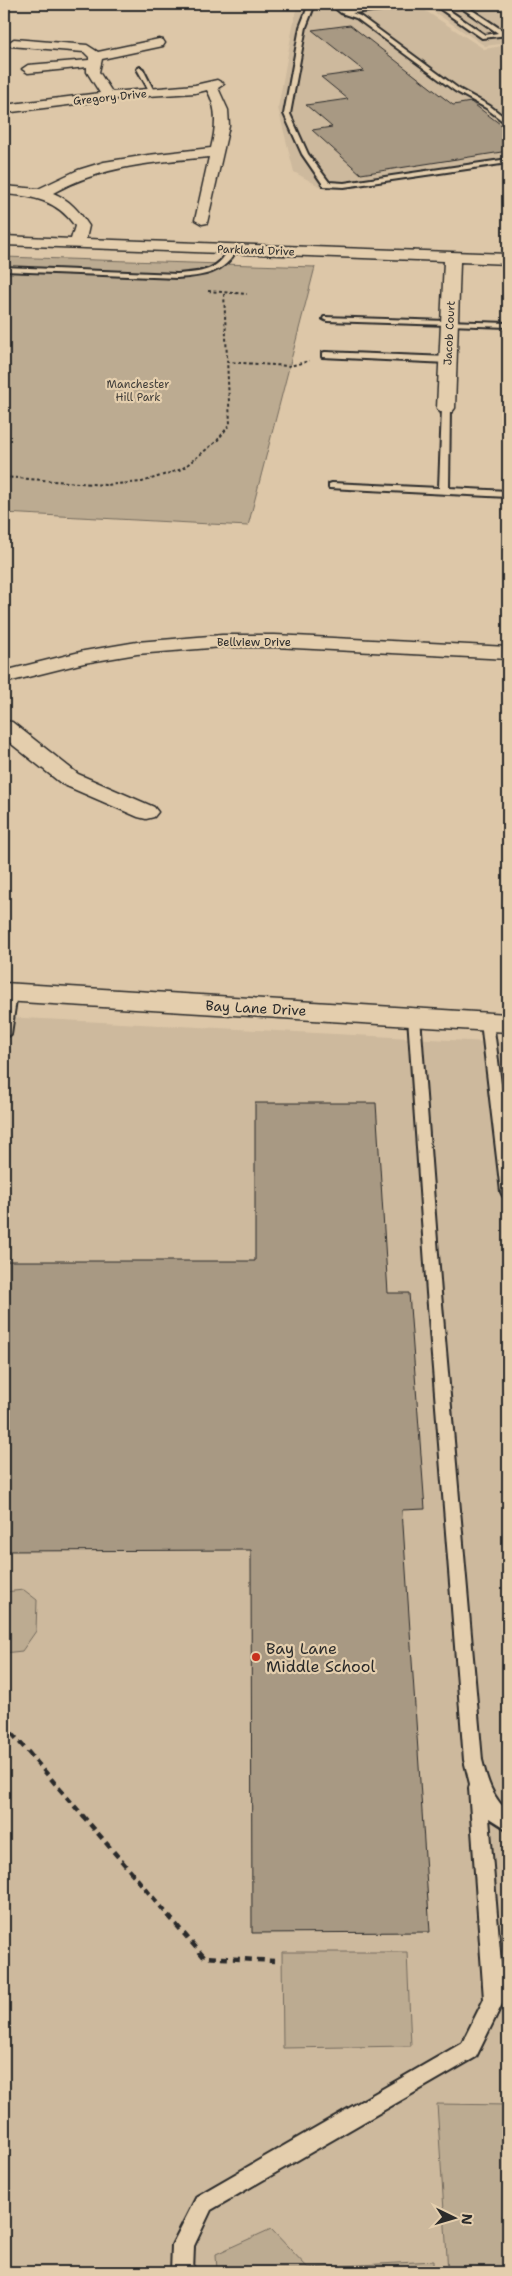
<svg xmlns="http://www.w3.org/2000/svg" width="512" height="2276" font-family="'Shantell Sans',sans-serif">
<rect width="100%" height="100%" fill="#ddc7a8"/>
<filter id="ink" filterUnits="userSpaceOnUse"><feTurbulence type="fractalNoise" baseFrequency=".02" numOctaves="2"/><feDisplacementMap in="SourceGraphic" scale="10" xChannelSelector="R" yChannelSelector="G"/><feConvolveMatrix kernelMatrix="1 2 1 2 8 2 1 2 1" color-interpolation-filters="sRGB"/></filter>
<g filter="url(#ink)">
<path fill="#cdb99d" d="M297 4H415L484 49 508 45V164L326 190 294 172 278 108Z
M422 4H508V43L485 46Z
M4 1017 508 1043V2272H4Z"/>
<path fill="#bcab91" stroke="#746b5e" d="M4 257 315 267 248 526 4 513Z
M24 1590 37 1600 36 1631 22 1651 4 1653V1592Z
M282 1952H407L411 2046 283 2048Z
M437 2104 508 2105V2272H448Z
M271 2229 308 2268 433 2261V2272H217L216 2254Z"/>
<path fill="#a89983" stroke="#2b2b2b" d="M350 25 453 105 471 102 508 130V151L361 174 312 130 332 127 306 105 348 99 321 77 364 71 312 30Z
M255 1103H376L388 1293H409L425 1509 402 1510 430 1932 252 1933 251 1550 4 1551V1261H255Z"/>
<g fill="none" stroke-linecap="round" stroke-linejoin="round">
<g stroke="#2b2b2b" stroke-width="4">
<path id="lane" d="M309 4H315L306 27 290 114 308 154 329 182 344 183 508 159V163L344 187 324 186 302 154 284 114 300 27Z
M330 4H336L344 10 425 4 422 6 352 13 360 16 459 89 490 106 508 120V125L486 108 455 91 356 18 341 13Z
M433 4H440L485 35 498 33 456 4H463L505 32 508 31V35L482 38Z
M140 67 143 69 155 93 150 92 137 69Z
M230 247 237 249C225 274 202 276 177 278L4 271V267L177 274C203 272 217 272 230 247Z
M324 317 508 323V327L327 321 323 319Z
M325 352 448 357 452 360 448 363 322 357V353Z
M446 405 450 408 449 488 508 491V497L329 488V484L332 483 439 488 442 408Z
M11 989 17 993 11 1034 4 1039V998L6 990Z
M414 1013 420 1017 441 1293 482 1760C487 1780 492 1798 508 1811V1830L489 1818 504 2000 476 2057 211 2210 194 2246 193 2272H171L172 2245 197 2196 462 2043 484 1999 469 1788 470 1784 464 1760 427 1293 408 1017Z
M487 1018 493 1022 508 1138V1197L503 1196 501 1192 481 1022Z"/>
</g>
<g stroke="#2b2b2b" stroke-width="3">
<path id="street" d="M14 39 87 45 98 52 159 39 163 40 165 43 163 46 102 59 99 72 112 92 195 85 217 80 224 84 218 88 228 110 229 126 207 223 202 224 195 220 209 157C154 162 101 166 53 193 70 200 79 211 89 226L86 239 508 254V264L460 262 455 408 452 412H440L437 408 444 261 4 245V236L71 239 75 226C57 200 33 196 4 194V186L38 189 78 170 104 162 148 155 211 148C216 128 218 109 207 90L195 93 132 97 4 113V105L100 93 87 72V67L28 73 22 69 28 65 89 60V57L84 52 10 46 8 43Z
M222 635H275L508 647V659L275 647H222L137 654 84 663 4 683V671L84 651 137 642Z
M4 721 12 722 78 774 154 807 158 812 154 817 146 819 138 817 62 784 4 738Z
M4 983 508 1014V1032L4 1001Z"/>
</g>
<path stroke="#2b2b2b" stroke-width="2" stroke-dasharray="3 2.5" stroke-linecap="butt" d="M208 291 247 294
M227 362 290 366 309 361
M4 477 105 485 142 482 182 469 217 441 230 424 224 293"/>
<path stroke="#2b2b2b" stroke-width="4.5" stroke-dasharray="7 5" stroke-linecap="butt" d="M4 1724 204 1957 275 1961"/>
<use href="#lane" fill="#e4cead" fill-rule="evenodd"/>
<use href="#street" fill="#e4cead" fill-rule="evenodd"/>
</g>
</g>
<circle fill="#c8321e" stroke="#e4cead" stroke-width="2" cx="256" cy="1657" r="5"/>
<g text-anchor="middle" stroke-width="4.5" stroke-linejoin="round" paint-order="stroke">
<g font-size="11" fill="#2b2b2b" stroke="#e4cead">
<text transform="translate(110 97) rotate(-6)" y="4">Gregory Drive</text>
<text transform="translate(256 250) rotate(2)" y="4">Parkland Drive</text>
<text transform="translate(449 333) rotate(-87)" y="4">Jacob Court</text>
<text x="254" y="646">Bellview Drive</text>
</g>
<g font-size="11" fill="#413e3a" stroke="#e4cead">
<text x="138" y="388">Manchester<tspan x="138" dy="13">Hill Park</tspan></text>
</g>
<g font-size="14" fill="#2b2b2b" stroke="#e4cead">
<text transform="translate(256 1008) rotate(3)" y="5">Bay Lane Drive</text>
</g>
<g font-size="16" fill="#2b2b2b" stroke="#e4cead" text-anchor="start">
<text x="266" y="1654">Bay Lane<tspan x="266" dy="18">Middle School</tspan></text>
</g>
</g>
<rect width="512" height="2276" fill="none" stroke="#e4cead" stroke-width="20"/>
<rect x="10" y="10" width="492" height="2256" fill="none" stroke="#2b2b2b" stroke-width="2" filter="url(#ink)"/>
<g transform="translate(454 2218) rotate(95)" stroke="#e4cead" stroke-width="4" paint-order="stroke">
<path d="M0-4L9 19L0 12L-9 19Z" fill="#2b2b2b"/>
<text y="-8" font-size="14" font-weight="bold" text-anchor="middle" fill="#2b2b2b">N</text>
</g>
</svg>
